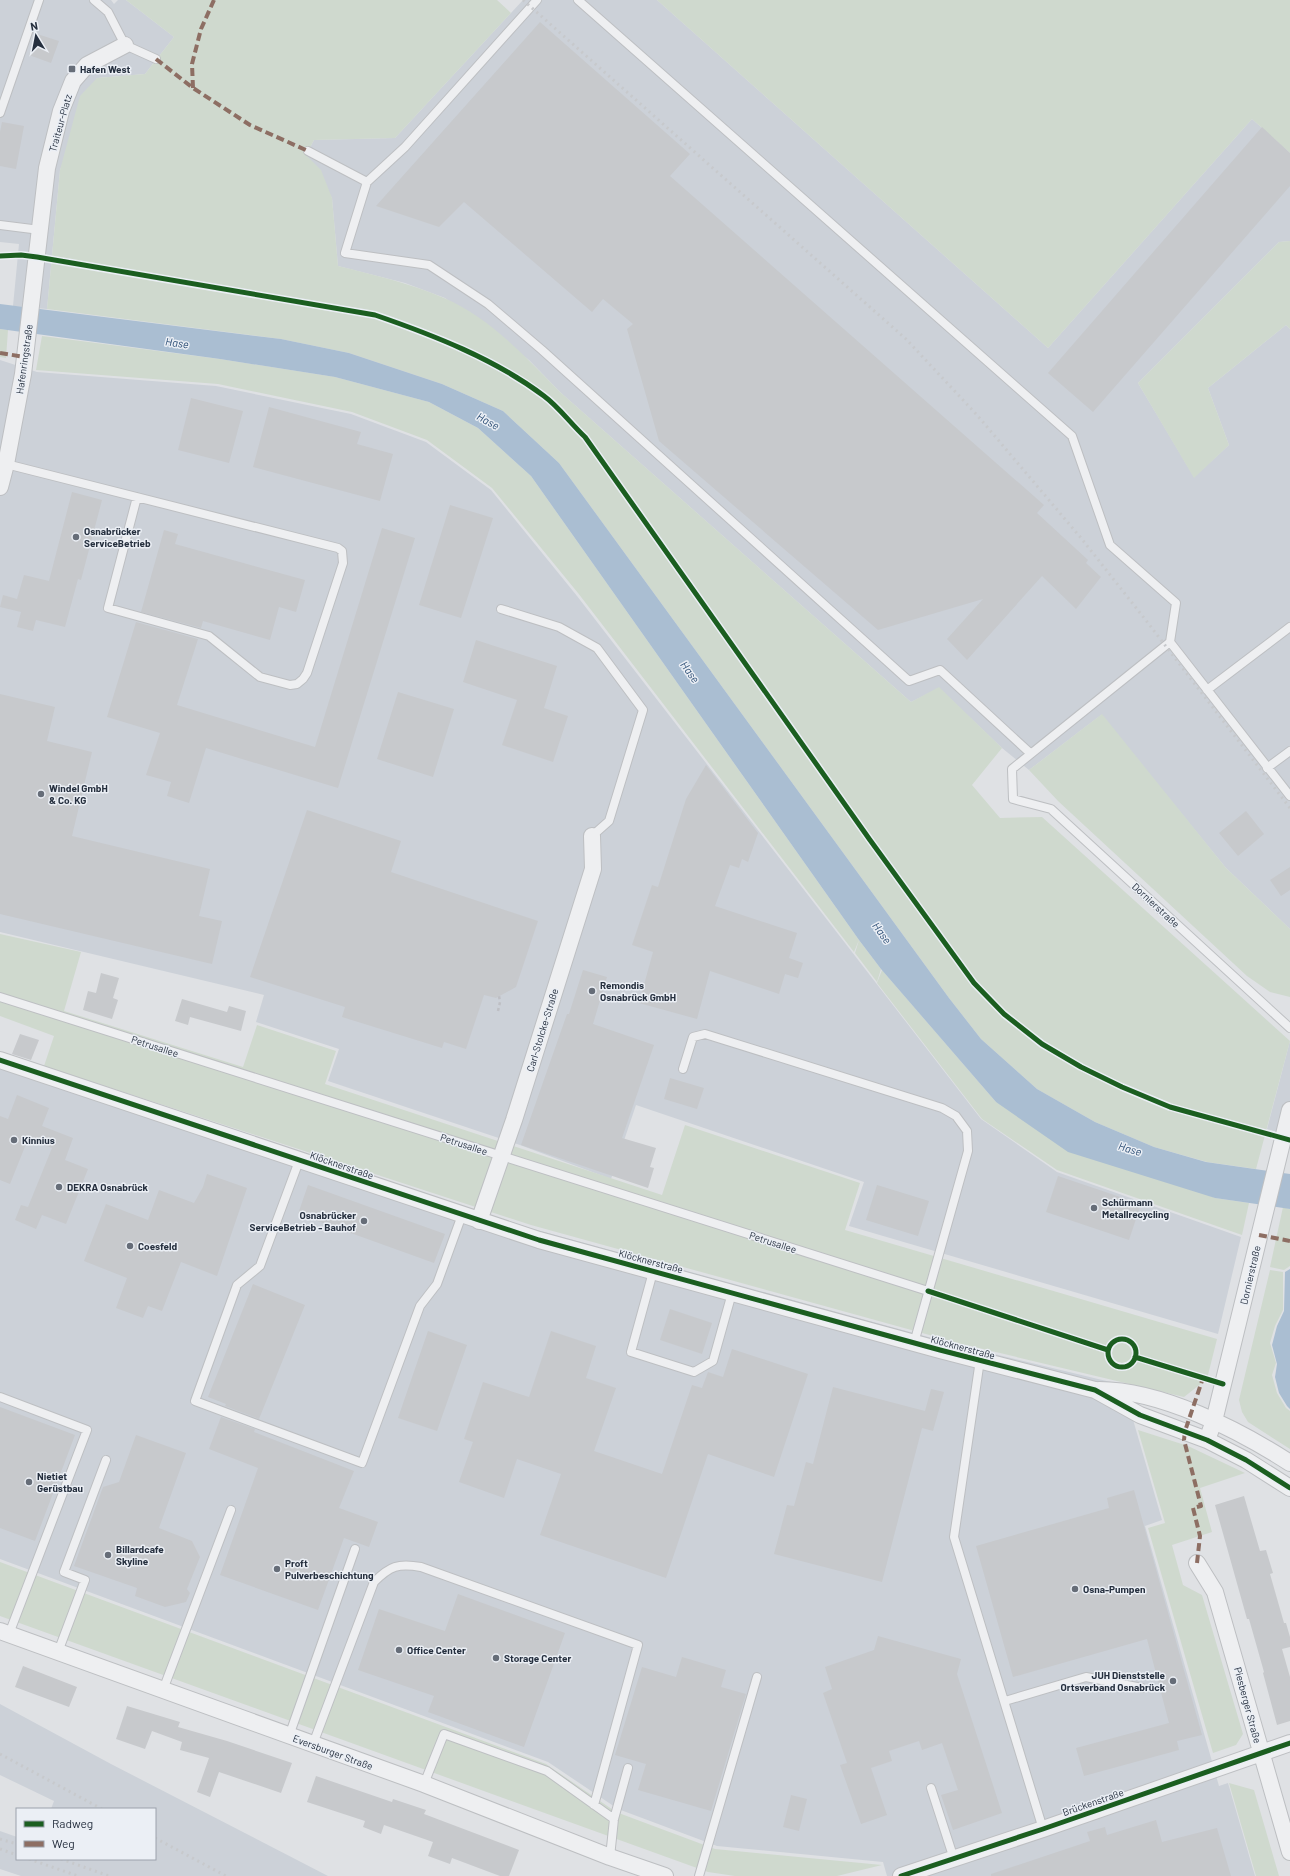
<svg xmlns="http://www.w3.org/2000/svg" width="1290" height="1876" font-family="Barlow,sans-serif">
<rect width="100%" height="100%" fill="#dfe1e4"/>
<path fill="#ccd1d8" d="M0 0H111L114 4 118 0H126L174 37 145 74 97 78 60 170 47 309 13 306 19 244 0 242Z
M523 0H657L1048 348 1252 119 1290 153V241L1279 242 1138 383 1194 477 1229 445 1208 388 1286 325 1290 329V929L1226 868 1101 715 1029 770 1002 748 939 688 911 702 560 392 529 360 445 298 405 283 338 266 332 198 306 155 314 140 395 138Z
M0 360 37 372 216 386 351 414 426 442 491 490 577 596 981 1119 1057 1172 1241 1237 1218 1334 849 1226 864 1182 636 1105 611 1179 520 1145 328 1081 339 1049 256 1022 264 995 0 932Z
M1290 1041V1136L1267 1129Z
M0 1052 43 1068 530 1228 961 1346 1123 1385 1162 1520 1145 1526 1219 1786 1228 1783 1255 1876H887L883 1862 717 1846 618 1809 548 1762 0 1559Z
M0 1704 111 1764 328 1876H21L0 1869V1831L17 1837V1859H155V1809H51L54 1801 0 1775Z"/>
<path fill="#cfd9ce" d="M126 0H497L511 13 395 138 314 140 306 155 321 170 332 198 338 266C374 275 410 283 444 298 489 317 526 357 560 392L911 702 939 687 1002 748 972 785 1000 818 1042 817 1290 1041 1256 1169 1207 1162 1154 1147 1095 1122 1037 1089 981 1039 949 998 559 463 503 411 442 384 349 353 281 339 47 309 60 170 80 96 97 78 145 74 174 37Z
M657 0H1290V153L1252 119 1048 348Z
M1290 241V329L1286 325 1208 388 1229 445 1194 478 1138 383 1279 242Z
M0 329 8 330 6 358 0 357Z
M42 336 220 359 335 377 429 402 478 428 531 476 859 940 854 952 578 593 492 488 427 440 352 412 218 384 36 370Z
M1102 714 1226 868 1290 929V997L1270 992 1247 976 1058 801 1029 770Z
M0 934 81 952 64 1011 243 1067 257 1025 336 1051 325 1084 662 1195 685 1125 860 1183 845 1230 1217 1339 1207 1379 1184 1397 962 1344 531 1225 44 1066 54 1036 0 1016Z
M859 940 881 969 877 982 855 953Z
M882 970 996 1102 1215 1198 1249 1203 1242 1235 1057 1170 982 1119 877 983Z
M1283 1207 1290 1209V1266L1284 1270 1270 1267Z
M1270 1270 1283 1272V1310L1275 1326 1270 1343 1276 1363 1272 1375 1277 1393 1286 1408 1290 1411V1449L1248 1422 1242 1412 1239 1400Z
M1138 1430 1188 1446 1245 1473 1200 1488 1212 1532 1172 1545 1183 1585 1202 1595 1243 1734 1236 1745 1213 1753 1148 1528 1165 1523Z
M0 1562 546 1764 616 1812 715 1849 882 1865 837 1876H735L708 1872 0 1616Z
M1229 1783 1254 1790 1279 1876H1256Z"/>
<path fill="#aabed2" d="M0 304 281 339 349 353 442 384 503 411 559 463 949 998 981 1039 1037 1089 1095 1122 1154 1147 1206 1162 1290 1174V1209L1215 1198 1068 1152 996 1102 881 969 859 940 531 476 478 428 429 402 335 377 220 359 0 329Z
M1290 1269V1409L1287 1406 1279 1393 1275 1377 1277 1364 1272 1345 1277 1326 1284 1311 1285 1272Z"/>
<path fill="#c7c9cc" d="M540 22 690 154 670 176 1044 505 1037 513 1088 560 1086 563 1101 577 1076 609 1042 576 967 660 947 639 983 599 878 630 659 441 627 329 633 324 603 299 592 312 464 202 439 227 376 206Z
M37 34 59 41 51 63 29 55Z
M2 122 24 126 16 169 0 166V132Z
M1262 127 1290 153V186L1093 412 1048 373Z
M191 398 243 411 229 463 178 450Z
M269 407 361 432 357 444 393 454 380 501 253 467Z
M72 492 102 500 81 580 78 579 65 627 36 620 33 631 17 627 21 612 0 607 3 595 17 599 24 575 49 581Z
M450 505 493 518 461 618 419 605Z
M382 528 415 538 338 788 206 748 189 803 167 796 171 782 146 775 160 733 107 717 136 622 198 639 177 705 315 747Z
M164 530 178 534 175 544 305 580 296 612 279 607 270 640 203 621 201 628 141 612Z
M476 640 557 666 544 708 568 716 553 762 502 745 517 700 463 682Z
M398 692 454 709 433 777 377 759Z
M0 694 55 707 47 741 92 752 72 836 210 869 199 916 222 921 212 964 0 914Z
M706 765 758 833 748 862 742 859 739 868 730 865 715 906 797 933 789 958 803 963 798 978 785 974 779 994 710 971 697 1019 639 1003 653 952 632 945 652 885 658 887 686 799Z
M307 810 401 841 391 872 538 921 516 987 496 998 484 995 466 1049 444 1042 442 1048 342 1017 345 1007 250 977Z
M1246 811 1264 834 1238 856 1219 833Z
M1290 867V890L1281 896 1270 880Z
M583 970 607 977 593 1024 654 1045 622 1138 656 1148 650 1167 654 1168 648 1188 521 1145 567 1014H569Z
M101 973 119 978 113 998 118 1000 112 1019 83 1010 88 991 96 993Z
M182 999 227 1012 229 1006 246 1011 241 1031 190 1017 188 1025 175 1021Z
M20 1034 39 1040 31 1060 12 1054Z
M670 1078 704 1088 697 1109 664 1099Z
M17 1095 49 1108 42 1126 73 1138 65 1160 88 1169 66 1224 42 1215 36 1229 15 1220 21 1205 28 1207 52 1148 28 1139 10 1184 0 1180V1116L8 1119Z
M207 1174 247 1188 217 1276 181 1262 162 1311 148 1306 143 1318 116 1308 127 1278 84 1261 106 1204 148 1220 159 1190 194 1203 203 1187Z
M1058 1176 1141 1204 1129 1240 1046 1212Z
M308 1185 445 1234 434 1263 298 1214Z
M877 1185 929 1201 918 1236 866 1220Z
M253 1284 305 1305 259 1419 225 1406 226 1404 208 1397Z
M670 1309 712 1323 702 1354 660 1340Z
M428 1331 467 1345 437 1431 398 1418Z
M551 1331 596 1346 586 1378 616 1388 594 1451 662 1474 692 1385 702 1388 708 1372 723 1377 732 1349 808 1374 774 1477 708 1454 666 1578 540 1535 561 1474 517 1459 504 1498 459 1482 473 1442 464 1439 483 1382 529 1397Z
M833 1387 925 1411 931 1389 944 1392 933 1431 922 1428 882 1582 774 1554 787 1505 794 1506 806 1462 813 1464Z
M0 1407 75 1435 35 1541 0 1528Z
M221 1417 255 1429 254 1432 354 1471 339 1508 378 1522 369 1547 344 1538 318 1610 220 1575 258 1468 209 1449Z
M136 1435 186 1453 159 1528 192 1541 200 1557 187 1589 190 1593 186 1602 165 1607 135 1596 137 1588 74 1566 103 1487 119 1482Z
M1134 1490 1202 1735 1177 1741 1179 1750 1084 1776 1076 1748 1169 1723 1147 1639 1013 1677 976 1546 1109 1508 1107 1498Z
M1244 1496 1260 1551 1266 1550 1273 1573 1270 1574 1284 1623H1286L1290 1637V1647L1282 1649 1290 1677V1721L1277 1725 1263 1673 1264 1672 1249 1619H1247L1215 1505Z
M458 1594 565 1633 524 1747 428 1712 434 1696 358 1670 379 1609 445 1631Z
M878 1636 961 1659 957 1674 1002 1813 953 1830 941 1795 958 1790 942 1743 922 1750 919 1741 889 1751 892 1761 871 1768 887 1815 861 1824 840 1765 847 1763 823 1693 832 1689 825 1667 874 1650Z
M682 1657 726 1670 721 1687 746 1694 711 1811 638 1790 646 1764 615 1755 642 1667 676 1677Z
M23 1666 77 1687 69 1707 15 1687Z
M127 1706 180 1722 178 1727 227 1741 292 1763 281 1793 219 1772 210 1797 197 1792 209 1758 180 1750 182 1742 152 1731 145 1749 116 1739Z
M316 1776 392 1802 393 1799 426 1810 424 1814 519 1850 509 1876H500L452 1858 450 1864 428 1856 433 1842 384 1825 381 1834 363 1827 365 1821 307 1802Z
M791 1795 807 1799 799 1831 783 1827Z
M1156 1820 1162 1842 1217 1828 1231 1876H991V1874L1090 1841 1087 1832 1105 1827 1107 1835Z"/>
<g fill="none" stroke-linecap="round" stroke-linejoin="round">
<g stroke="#bdbfc2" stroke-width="10">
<path id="lane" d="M94 0 108 12 125 45 156 59
M537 0 405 147 367 182 345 253 429 265 488 304 542 350 909 681 940 670 1030 753
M578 0 1072 436 1110 545 1176 603 1170 642 1012 769 1013 799 1051 809 1290 1028
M0 113 39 0
M308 151 367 182
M0 225 40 230
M6 464 338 548 342 551 343 563 307 673 303 679 297 684 290 685 260 677 209 636 108 608 137 497
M501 609 559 627 597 648 643 710 609 821 592 836
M1170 642 1290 796
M1207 690 1290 627
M1267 768 1290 751
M0 997 928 1291
M683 1069 693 1037 705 1034 942 1108 956 1116 967 1131 968 1151 914 1343
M299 1161 260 1266 237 1285 195 1401 362 1463 420 1306 437 1284 462 1215
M653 1272 631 1352 694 1372 713 1361 732 1293
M980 1360 954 1537 1043 1829
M0 1397 87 1430 9 1634
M58 1652 85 1580 64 1572 106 1460
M163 1690 231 1510
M1005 1701 1086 1677 1142 1688
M289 1736 355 1549
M313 1744 374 1582C390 1566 398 1563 421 1567L638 1645 594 1805
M424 1784 444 1734 547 1771 614 1819
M931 1788 954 1859
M610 1857 614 1819 628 1768
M699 1876 757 1677"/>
</g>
<g stroke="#bdbfc2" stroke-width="18">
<path id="street" d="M0 487 6 464 23 374 47 168 61 111 73 81 87 65 125 45
M0 1060 539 1240 940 1350 1095 1390 1140 1415 1207 1440 1246 1460 1290 1488
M479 1221 514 1120 593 869 592 836
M1099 1390C1161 1390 1239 1430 1290 1463
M1207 1440 1214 1421 1290 1110
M1197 1563 1215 1592 1290 1852
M0 1631 424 1784 610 1857 665 1876
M901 1876 1043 1829 1290 1743"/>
</g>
<path stroke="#bebfc4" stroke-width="2.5" stroke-dasharray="3 3" stroke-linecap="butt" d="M498 1011 500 1002 499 996"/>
<use href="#lane" stroke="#eeeff1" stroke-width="8"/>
<use href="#street" stroke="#eeeff1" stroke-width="16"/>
<path stroke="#c7c9cc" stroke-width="3" stroke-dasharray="2 4" stroke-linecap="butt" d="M523 0 906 339 977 415 1081 538 1148 623 1290 808
M0 1754 102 1809
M155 1838 226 1876
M0 1839 17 1844
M0 1849 17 1855
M29 1859 78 1876
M61 1859 109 1876"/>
<path stroke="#8d6e63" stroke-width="4" stroke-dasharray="8 4" stroke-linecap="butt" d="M156 59 193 88 250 125 308 151
M193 88 192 64 201 29 214 0
M0 353 25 357
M1259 1235 1290 1241
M1197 1563 1200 1536 1193 1508 1201 1506 1184 1440 1185 1431 1203 1378"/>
<g stroke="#ebeff5" stroke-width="8">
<path id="cycleway" d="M0 256 21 255 37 257 375 315C433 335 495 359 544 396 559 407 571 424 585 437L870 840 974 983 1004 1014 1042 1044 1081 1067 1122 1087 1170 1107 1290 1140
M0 1060 539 1240 940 1350 1095 1390 1140 1415 1207 1440 1246 1460 1290 1488
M928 1291 1108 1350
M1108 1353a14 14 0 1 1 28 0a14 14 0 1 1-28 0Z
M1135 1357 1223 1384
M901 1876 1043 1829 1290 1743"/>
</g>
<use href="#cycleway" stroke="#1b5e20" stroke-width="5"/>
</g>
<g fill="#666d78" stroke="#ebeff5" stroke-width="1.5">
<rect x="68" y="65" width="8" height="8" rx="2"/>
<circle cx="76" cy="537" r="4"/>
<circle cx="41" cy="794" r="4"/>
<circle cx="592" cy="991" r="4"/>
<circle cx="14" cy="1140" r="4"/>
<circle cx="59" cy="1187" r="4"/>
<circle cx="1094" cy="1208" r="4"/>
<circle cx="364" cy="1221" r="4"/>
<circle cx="130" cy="1246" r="4"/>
<circle cx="29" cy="1482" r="4"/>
<circle cx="108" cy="1555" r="4"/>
<circle cx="277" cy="1569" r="4"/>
<circle cx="1075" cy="1589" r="4"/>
<circle cx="399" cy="1650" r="4"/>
<circle cx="496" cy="1658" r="4"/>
<circle cx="1173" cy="1681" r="4"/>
</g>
<g text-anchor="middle" stroke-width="3" stroke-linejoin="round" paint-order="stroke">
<g font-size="10" font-weight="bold" fill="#252f3e" stroke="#ebeff5" text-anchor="start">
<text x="80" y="73">Hafen West</text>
<text x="84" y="535">Osnabrücker<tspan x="84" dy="12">ServiceBetrieb</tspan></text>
<text x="49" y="792">Windel GmbH<tspan x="49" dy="12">&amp; Co. KG</tspan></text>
<text x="600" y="989">Remondis<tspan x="600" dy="12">Osnabrück GmbH</tspan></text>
<text x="22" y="1144">Kinnius</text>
<text x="67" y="1191">DEKRA Osnabrück</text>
<text x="1102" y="1206">Schürmann<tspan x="1102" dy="12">Metallrecycling</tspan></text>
<text x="356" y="1219" text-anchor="end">Osnabrücker<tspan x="356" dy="12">ServiceBetrieb - Bauhof</tspan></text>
<text x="138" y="1250">Coesfeld</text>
<text x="37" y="1480">Nietiet<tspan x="37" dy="12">Gerüstbau</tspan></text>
<text x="116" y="1553">Billardcafe<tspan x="116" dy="12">Skyline</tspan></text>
<text x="285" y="1567">Proft<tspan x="285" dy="12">Pulverbeschichtung</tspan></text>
<text x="1083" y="1593">Osna-Pumpen</text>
<text x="407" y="1654">Office Center</text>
<text x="504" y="1662">Storage Center</text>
<text x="1165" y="1679" text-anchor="end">JUH Dienststelle<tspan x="1165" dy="12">Ortsverband Osnabrück</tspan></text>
</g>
<g font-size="10" fill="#252f3e" stroke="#ebeff5">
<text transform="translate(60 123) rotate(-74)" y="4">Traiteur-Platz</text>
<text transform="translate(24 359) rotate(-82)" y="4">Hafenringstraße</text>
<text transform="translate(1156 905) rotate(43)" y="4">Dornierstraße</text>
<text transform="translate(542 1030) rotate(-73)" y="4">Carl-Stolcke-Straße</text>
<text transform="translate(155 1046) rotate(18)" y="4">Petrusallee</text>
<text transform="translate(464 1144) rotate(18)" y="4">Petrusallee</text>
<text transform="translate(342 1165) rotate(19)" y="4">Klöcknerstraße</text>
<text transform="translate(773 1242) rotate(18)" y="4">Petrusallee</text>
<text transform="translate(651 1261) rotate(15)" y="4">Klöcknerstraße</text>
<text transform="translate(1250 1275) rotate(-77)" y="4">Dornierstraße</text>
<text transform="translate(963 1347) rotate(15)" y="4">Klöcknerstraße</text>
<text transform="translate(1248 1705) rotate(75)" y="4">Piesberger Straße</text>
<text transform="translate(333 1752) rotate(20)" y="4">Eversburger Straße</text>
<text transform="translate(1093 1802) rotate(-19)" y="4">Brückenstraße</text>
</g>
<g font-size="11" font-style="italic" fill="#2c4e75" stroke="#ebeff5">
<text transform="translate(177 343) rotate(8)" y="4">Hase</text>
<text transform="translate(488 421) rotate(29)" y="4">Hase</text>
<text transform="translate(690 672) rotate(54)" y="4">Hase</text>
<text transform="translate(882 933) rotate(54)" y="4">Hase</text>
<text transform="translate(1130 1149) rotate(17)" y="4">Hase</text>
</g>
</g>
<rect x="16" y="1808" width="140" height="52" fill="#ebeff5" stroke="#9ca2ac"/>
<rect x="24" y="1821" width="20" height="6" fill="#1b5e20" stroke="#9ca2ac"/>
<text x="52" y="1828" font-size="12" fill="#252f3e">Radweg</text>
<rect x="24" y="1841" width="20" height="6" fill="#8d6e63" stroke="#9ca2ac"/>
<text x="52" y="1848" font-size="12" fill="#252f3e">Weg</text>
<g transform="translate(36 36) rotate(350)" stroke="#ebeff5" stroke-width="3" paint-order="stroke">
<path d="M0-3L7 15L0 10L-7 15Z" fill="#252f3e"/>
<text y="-6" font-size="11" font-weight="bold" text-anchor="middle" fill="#252f3e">N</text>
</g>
</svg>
